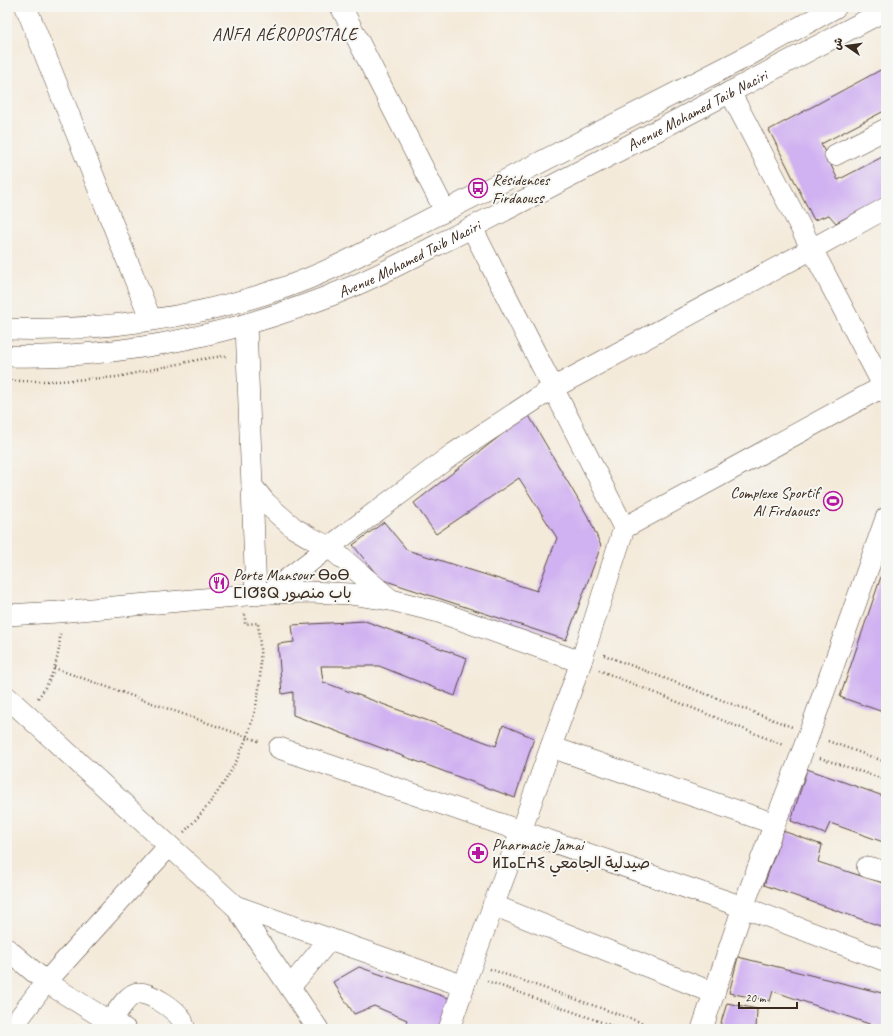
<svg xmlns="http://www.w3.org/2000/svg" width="893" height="1036" font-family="Caveat,'Playpen Sans Arabic','Noto Sans Tifinagh',sans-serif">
<rect width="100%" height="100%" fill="#f6f6f2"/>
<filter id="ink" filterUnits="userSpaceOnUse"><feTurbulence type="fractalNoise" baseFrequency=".025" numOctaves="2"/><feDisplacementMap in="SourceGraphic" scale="8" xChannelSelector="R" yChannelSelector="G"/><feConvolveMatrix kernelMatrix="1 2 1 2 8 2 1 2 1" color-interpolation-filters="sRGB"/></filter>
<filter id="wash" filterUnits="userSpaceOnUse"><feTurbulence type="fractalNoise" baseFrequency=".012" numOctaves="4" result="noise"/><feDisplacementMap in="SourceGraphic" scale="16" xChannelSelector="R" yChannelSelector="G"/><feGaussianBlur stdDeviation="0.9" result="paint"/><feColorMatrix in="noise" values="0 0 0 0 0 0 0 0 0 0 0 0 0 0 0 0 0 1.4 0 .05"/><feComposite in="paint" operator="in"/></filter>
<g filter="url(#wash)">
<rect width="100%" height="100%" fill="#f4eada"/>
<g id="blocks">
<path fill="#d0b1f1" d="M886 67V110L821 144 838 180 886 155V197L836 223 829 215 814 220 769 130Z
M528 414 590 520 601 546 566 640 380 579 353 545 384 522 407 550 537 591 557 538 519 478 436 534 414 503Z
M886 562V713L840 697Z
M365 621 467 658 455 696 379 666H321L323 682 496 746 503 725 534 738 515 798 293 715V692L282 694 278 644 294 642 292 625Z
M807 769 886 797V843L830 823 825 834 791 821Z
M783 831 822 845 818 862 886 884V928L764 885Z
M738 957 886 994V1029H878V1027L773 991 770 1001 729 993Z
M359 967 451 999 439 1029H405L407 1020 374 1006 354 1014 333 982Z
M727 1003 757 1009 756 1029H719Z"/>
</g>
</g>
<g filter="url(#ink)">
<use href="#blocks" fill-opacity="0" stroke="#57473a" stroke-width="1"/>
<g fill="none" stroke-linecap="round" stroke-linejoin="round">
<g stroke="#57473a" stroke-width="22">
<g id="minor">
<path d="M26 7 151 320"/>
<path d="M341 7 445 211"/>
<path d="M730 92 884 387 886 393"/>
<path d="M835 155 886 129"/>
<path d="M472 228 624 528"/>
<path d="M246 324 256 595"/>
<path d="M7 329C96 332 195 318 280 289 311 279 340 265 369 250L742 59 836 7"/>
<path id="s1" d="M7 356C123 359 241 333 349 288 378 276 406 261 435 246 479 224 523 201 567 178 673 122 780 66 886 10"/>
<path d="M252 486 265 502 279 515 294 528 311 538 329 547 391 600"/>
<path d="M269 593 329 547 453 454 553 388 812 249 886 208"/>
<path d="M7 615 58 612 269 593 310 592 351 594 391 600 439 612 581 662"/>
<path d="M7 697 235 906 318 1029"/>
<path d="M551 747 775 824"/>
<path d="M279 748 743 907 886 961"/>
<path d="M867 867 886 872"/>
<path d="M493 905 714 993"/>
<path d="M235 906 464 986"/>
<path d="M7 949 46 982 110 1022 125 1029"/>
<path d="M290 987 330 939"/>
<path d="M110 1022C116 1014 127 994 138 993 150 992 180 1011 183 1023 184 1025 184 1027 184 1029"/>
<path d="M11 1029 46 982 169 846"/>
<path d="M449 1029 468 974 521 831 581 662 624 528 886 385"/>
<path d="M702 1029 743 907 809 734 886 518"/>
</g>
</g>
<path stroke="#57473a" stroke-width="2.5" stroke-dasharray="1 3" stroke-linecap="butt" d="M7 381H59L117 377 202 359 224 356H228
M604 655 792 727
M54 668 261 742
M599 670 783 745
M38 698C53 679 60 656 60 632
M828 741 886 762
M820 758 886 780
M184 832C225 791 255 738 260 679 261 660 260 642 258 623L245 624V614
M490 969 660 1029
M487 981 621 1029"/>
<use href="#minor" stroke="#fff" stroke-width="21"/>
</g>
</g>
<defs>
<g id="bus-ring" transform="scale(1)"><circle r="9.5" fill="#f6f6f2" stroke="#b5179e" stroke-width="1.5"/><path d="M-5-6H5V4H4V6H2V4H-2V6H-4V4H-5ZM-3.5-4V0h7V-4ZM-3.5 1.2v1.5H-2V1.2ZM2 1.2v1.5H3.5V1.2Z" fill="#b5179e"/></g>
<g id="stadium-ring" transform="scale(1)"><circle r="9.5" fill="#f6f6f2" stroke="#b5179e" stroke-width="1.5"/><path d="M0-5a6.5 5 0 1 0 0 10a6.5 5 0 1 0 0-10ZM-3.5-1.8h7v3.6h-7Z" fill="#b5179e"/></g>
<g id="restaurant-ring" transform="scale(1)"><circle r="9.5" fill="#f6f6f2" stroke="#b5179e" stroke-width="1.5"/><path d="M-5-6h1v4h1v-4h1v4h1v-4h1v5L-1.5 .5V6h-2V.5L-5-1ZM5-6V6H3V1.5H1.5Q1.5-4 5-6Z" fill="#b5179e"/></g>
<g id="pharmacy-ring" transform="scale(1)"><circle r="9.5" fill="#f6f6f2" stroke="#b5179e" stroke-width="1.5"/><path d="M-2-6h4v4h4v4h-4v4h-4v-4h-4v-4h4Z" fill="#b5179e"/></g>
</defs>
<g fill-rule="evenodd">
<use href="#bus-ring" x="478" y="188"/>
<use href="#stadium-ring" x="833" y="501"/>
<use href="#restaurant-ring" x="219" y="583"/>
<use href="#pharmacy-ring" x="478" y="853"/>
</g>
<g text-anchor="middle" stroke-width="4" stroke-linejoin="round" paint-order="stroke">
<g font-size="16" fill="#3b2a1e" stroke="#f6f6f2">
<text dy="6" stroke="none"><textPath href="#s1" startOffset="742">Avenue Mohamed Taib Naciri</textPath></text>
<text dy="6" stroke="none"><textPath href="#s1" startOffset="418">Avenue Mohamed Taib Naciri</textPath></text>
</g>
<g font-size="16" fill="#3b2a1e" stroke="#f6f6f2" text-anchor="start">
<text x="492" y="185">Résidences<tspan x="492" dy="18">Firdaouss</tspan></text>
<text x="819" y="498" text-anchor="end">Complexe Sportif<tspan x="819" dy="18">Al Firdaouss</tspan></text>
<text x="233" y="580">Porte Mansour ⴱⴰⴱ<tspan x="233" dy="18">ⵎⵏⵚⵓⵕ باب منصور</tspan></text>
<text x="492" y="850">Pharmacie Jamai<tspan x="492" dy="18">ⵍⵊⴰⵎⵄⵉ صيدلية الجامعي</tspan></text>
</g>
<g font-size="17" letter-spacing="1" fill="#3b2a1e" stroke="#f6f6f2">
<text x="285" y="40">ANFA AÉROPOSTALE</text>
</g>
</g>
<rect width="893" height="1036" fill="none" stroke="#f6f6f2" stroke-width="24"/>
<g transform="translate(847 46) rotate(283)" stroke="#f6f6f2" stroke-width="3" paint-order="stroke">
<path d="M0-3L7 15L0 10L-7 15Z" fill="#3b2a1e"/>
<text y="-6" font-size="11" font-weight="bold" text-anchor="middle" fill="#3b2a1e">ش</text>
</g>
<path d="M739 1002v6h58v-6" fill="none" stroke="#3b2a1e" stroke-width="2"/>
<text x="745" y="1002" font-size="12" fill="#3b2a1e" stroke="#f6f6f2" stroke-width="3" paint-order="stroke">20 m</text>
</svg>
